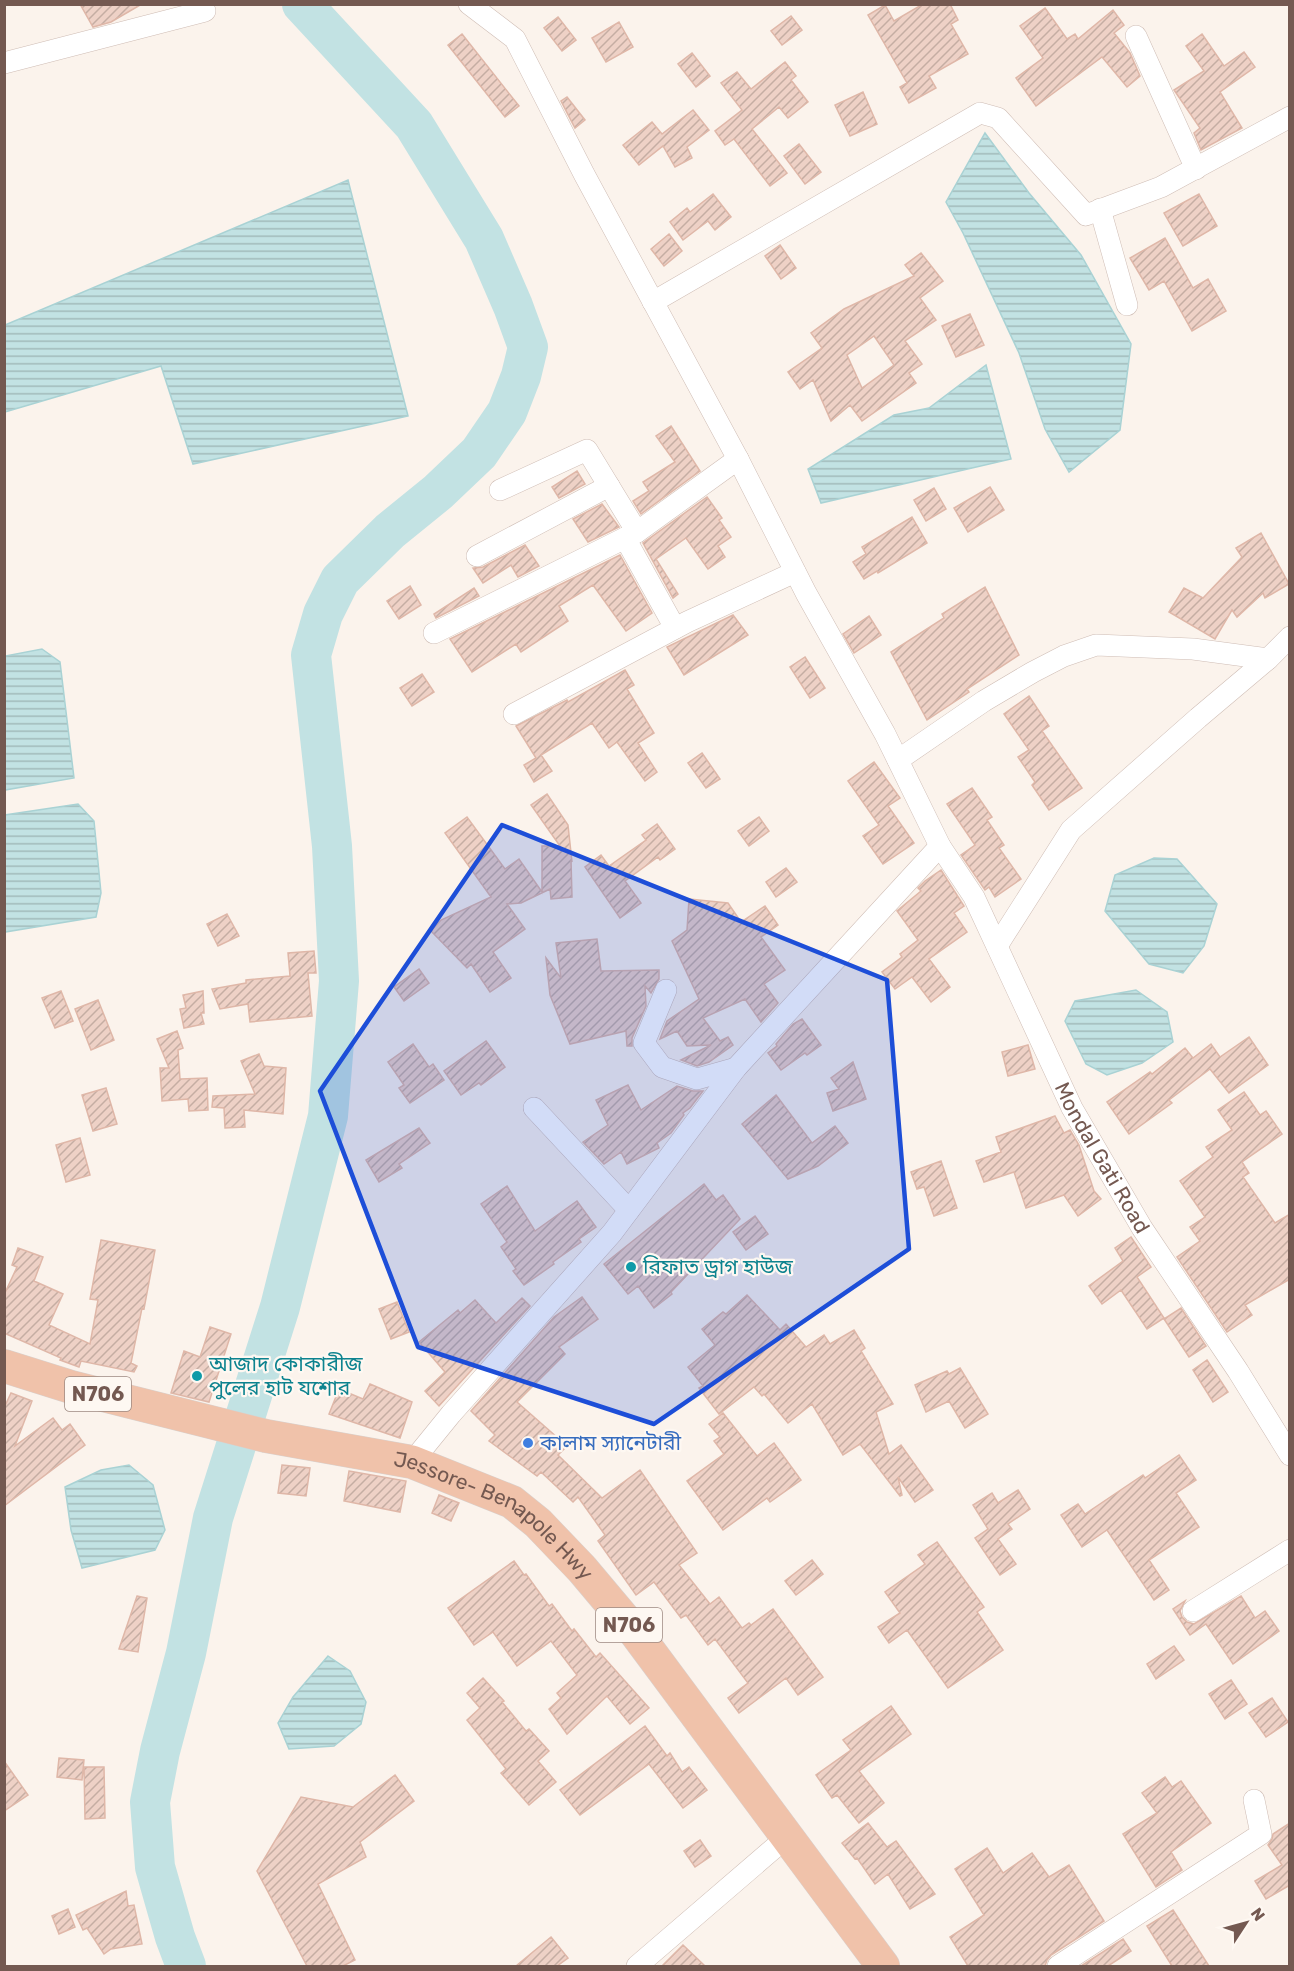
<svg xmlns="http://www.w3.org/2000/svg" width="1294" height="1971" font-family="Rubik,'Noto Sans Bengali',sans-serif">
<defs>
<pattern id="water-rules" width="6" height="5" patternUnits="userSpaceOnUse" patternTransform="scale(1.5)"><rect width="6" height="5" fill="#c2e2e3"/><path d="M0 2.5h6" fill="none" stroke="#a2baba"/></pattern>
<pattern id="building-hatch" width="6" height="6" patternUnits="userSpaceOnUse" patternTransform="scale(1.5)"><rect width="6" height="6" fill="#eed1c6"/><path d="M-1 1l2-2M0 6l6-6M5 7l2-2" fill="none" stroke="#c5ada3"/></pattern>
</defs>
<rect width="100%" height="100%" fill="#fbf3ec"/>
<path fill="url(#water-rules)" stroke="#a9d2d4" stroke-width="1.5" d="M985 133 1029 193 1081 255 1131 344 1120 430 1069 472 1045 429 1019 353 963 233 946 202Z
M348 180 408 416 193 464 161 366 5 412V325Z
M986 365 1011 459 821 503 808 469 894 415 929 408Z
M42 649 60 662 74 778 5 790V656Z
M78 804 94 821 101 893 96 917 5 932V815Z
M1154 858 1177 859 1217 904 1204 946 1183 973 1149 964 1105 911 1115 875Z
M1136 990 1167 1012 1173 1042 1142 1063 1107 1075 1086 1064 1065 1021 1075 1001Z
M129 1465 153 1485 165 1530 155 1550 82 1568 71 1530 65 1487 101 1470Z
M328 1656 350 1671 366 1702 361 1724 334 1746 289 1749 278 1723 293 1697Z"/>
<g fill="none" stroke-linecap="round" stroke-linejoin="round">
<path stroke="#c2e2e3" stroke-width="40" d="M186 1966 175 1937 155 1867 150 1802 160 1751 186 1653 213 1518 280 1307 328 1116 339 981 332 846 311 655 323 614 340 580 390 531 438 492 479 453 507 412 521 376 528 347 513 306 484 239 414 125 302 4"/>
</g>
<path fill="url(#building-hatch)" stroke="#dfb7a8" stroke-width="1.5" fill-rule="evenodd" d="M80 4H142L111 22 93 27Z
M923 4H950L958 20 951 24 968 54 929 76 936 88 909 103 900 87 907 83 868 15 885 5 894 21Z
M1045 8 1067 39 1075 34 1078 39 1113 10 1124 25 1114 33 1130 53 1140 76 1127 87 1102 57 1036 106 1016 78 1043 58 1020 26Z
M791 16 802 30 782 45 771 31Z
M558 17 576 40 562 51 544 28Z
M619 22 633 47 606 62 592 38Z
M462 34 519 106 505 117 448 45Z
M1202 34 1224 66 1244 52 1255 67 1220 92 1242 128 1201 150 1194 133 1200 128 1174 90 1204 71 1186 46Z
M692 53 710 76 696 87 678 64Z
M785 62 796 76 791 80 808 102 788 118 779 107 752 129 787 173 770 186 734 139 725 145 715 131 742 110 721 83 737 72 751 89Z
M863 92 877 124 850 136 835 105Z
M567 97 585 120 575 128 561 101Z
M693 110 709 130 687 147 692 158 675 167 663 146 639 165 623 145 652 122 662 134Z
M799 144 821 172 805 184 784 156Z
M713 194 731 217 715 230 708 221 683 240 670 222 687 208 690 212Z
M1199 194 1217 226 1183 246 1164 213Z
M669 234 682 251 664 266 651 249Z
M1165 238 1193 288 1208 279 1226 311 1192 331 1164 281 1149 290 1130 258Z
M780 245 796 268 781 279 765 256Z
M921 253 943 281 920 298 936 320 905 341 922 364 909 373 916 383 862 421 850 405 831 421 813 380 800 389 788 372 822 348 811 333 844 309 914 276 905 265ZM874 336 894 365 862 388 847 355Z
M970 314 984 345 956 357 942 326Z
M671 426 700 471 641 514 633 501 649 491 643 482 675 462 656 436Z
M577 471 585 484 559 498 552 487Z
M990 487 1004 510 968 532 954 508Z
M934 488 946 509 926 521 914 500Z
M707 497 722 518 719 520 731 537 718 546 725 557 708 569 686 538 656 559 678 594 673 598 643 543Z
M602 504 619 527 588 542 573 519Z
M912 517 927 543 878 573 877 571 864 579 853 562 866 554 862 547Z
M1261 533 1289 584 1265 598 1263 593 1237 617 1232 610 1215 639 1169 612 1184 588 1203 598 1242 557 1236 548Z
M525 545 539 566 518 577 511 565 483 583 473 568 483 567Z
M620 555 652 613 626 631 593 585 559 606 568 621 521 652 516 644 472 672 450 639Z
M410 586 421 605 399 619 387 601Z
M985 587 1019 655 967 689 969 692 927 720 891 652 944 618 942 614Z
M474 588 479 596 436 618 434 614Z
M733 615 748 635 684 675 667 647Z
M869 616 881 635 854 653 843 634Z
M805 657 825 688 810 698 790 667Z
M625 670 634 685 627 689 654 733 638 743 657 772 645 781 617 742 609 748 592 723 541 755 552 771 534 782 524 765 536 758 516 726 567 700 568 702Z
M422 674 434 692 412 706 400 688Z
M1029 696 1049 726 1042 731 1082 788 1049 810 1032 785 1035 782 1018 757 1029 750 1004 714Z
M702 753 720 779 706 788 688 763Z
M874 762 900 798 888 806 914 843 883 864 863 836 879 825 848 781Z
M972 788 992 817 987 820 1004 845 999 848 1021 879 995 897 989 887 985 890 961 855 975 845 947 804Z
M547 794 568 825 572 862 571 860 572 897 551 899 550 889 521 903 507 904 525 929 493 952 511 978 490 992 471 964 467 968 431 931 441 920 491 897 445 833 467 817 505 869 519 859 542 892V846H560L531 805Z
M759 817 769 831 749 846 738 831Z
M657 824 675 849 660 860 658 857 625 881 641 903 620 918 585 867 601 855 609 866 646 840 642 835Z
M786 868 797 882 776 897 766 882Z
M941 870 964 906 954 913 967 932 929 959 950 987 931 1002 912 977 895 989 882 972 902 957 900 954 918 940 897 911 921 891 918 888 925 881Z
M689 899 728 903 741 922 765 906 778 925 761 937 785 970 764 984 778 1003 761 1022 745 999 703 1018 720 1041 728 1037 733 1045 709 1062 697 1066 681 1060 711 1045 687 1046 677 1031 660 1039 667 1021 699 999 672 941 687 930Z
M227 914 239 936 218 946 207 924Z
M597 939 601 971 659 970V979L651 993 645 986 646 1006 632 1038V1046H627L626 1031 570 1044 550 995 546 958 561 978 556 943Z
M314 951 316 973H308L312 1016 250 1022 248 1004 220 1009 212 989 246 983V980L290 976 288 953Z
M419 969 429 983 404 1001 394 987Z
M61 991 73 1021 55 1028 42 998Z
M203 991 204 1013H201L204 1024 184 1028 180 1009 186 1008 183 995Z
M98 1000 114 1040 91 1050 75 1009Z
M802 1019 821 1045 807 1055 805 1053 781 1070 768 1053 777 1046 776 1044 793 1024Z
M177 1031 183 1048 178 1050 180 1079 207 1078 208 1110 189 1111 188 1099 162 1101 160 1068H169L157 1039Z
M1249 1037 1268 1065 1229 1093 1210 1069 1169 1100 1172 1103 1129 1134 1107 1102 1150 1072 1152 1074 1185 1048 1193 1058 1211 1044 1220 1057Z
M486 1041 505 1067 481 1085 479 1083 461 1095 444 1071Z
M413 1044 429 1067 433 1064 444 1080 410 1103 399 1088 404 1085 388 1062Z
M1028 1045 1035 1069 1008 1076 1002 1052Z
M259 1054 264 1066 286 1068 283 1114 244 1110 245 1127 225 1128 224 1108 212 1107 213 1096 255 1094 241 1061Z
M853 1062 866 1099 833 1111 827 1093 839 1089 831 1078Z
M628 1085 641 1110 677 1086 693 1091H703L690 1108 683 1113 684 1115 671 1133 657 1143 659 1148 627 1164 621 1152 604 1164 583 1142 608 1125 596 1100Z
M106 1088 117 1124 93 1131 82 1095Z
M1244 1092 1260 1115 1266 1111 1282 1134 1242 1162 1249 1173 1243 1177 1275 1223 1290 1214V1279L1245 1305 1252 1315 1227 1332 1177 1257 1200 1241 1190 1227 1205 1217 1180 1181 1213 1157 1206 1147 1232 1130 1218 1110Z
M776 1095 812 1143 835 1126 848 1143 818 1166 788 1179 742 1124Z
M1055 1116 1064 1133 1070 1130 1079 1145 1094 1191 1101 1199 1078 1216 1064 1195 1026 1208 1014 1172 984 1182 976 1161 1001 1152 996 1137Z
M419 1128 430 1143 399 1164 402 1168 379 1182 366 1160Z
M80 1138 90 1175 66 1182 56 1145Z
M941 1161 957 1208 934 1216 924 1187 917 1189 911 1172Z
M704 1184 716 1200 723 1195 740 1219 671 1292 672 1294 654 1308 638 1286 628 1294 604 1264Z
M507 1186 535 1231 577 1201 596 1227 579 1239 581 1242 553 1262 554 1264 524 1285 513 1271 516 1269 501 1247 507 1242 481 1204Z
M755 1216 768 1234 746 1250 733 1232Z
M1131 1237 1151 1267 1137 1277 1164 1318 1147 1329 1121 1290 1102 1304 1089 1286 1123 1261 1115 1248Z
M101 1240 155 1250 144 1309 142 1308 131 1363 137 1366 134 1372 81 1361 79 1367 60 1360 61 1358 4 1333V1295L17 1267 12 1265 18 1248 43 1257 34 1281 63 1294 49 1325 90 1344 98 1300 90 1299Z
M747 1295 780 1330 786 1324 806 1347 824 1335 830 1344 854 1330 865 1348 861 1351 893 1404 876 1412 889 1454 901 1445 933 1490 915 1502 898 1477 902 1495 900 1496 860 1444 843 1455 812 1404 788 1423 764 1394 762 1396 754 1387 719 1414 699 1388 703 1386 688 1367 715 1345 702 1329 723 1312 726 1314Z
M582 1297 598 1319 559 1347 565 1354 517 1402 567 1446 558 1455 602 1498 640 1470 697 1553 679 1565 710 1604 719 1597 742 1628 749 1623 751 1625 773 1609 823 1677 798 1695 786 1678 739 1713 728 1698 748 1683 715 1639 708 1645 686 1615 681 1618 654 1582 636 1595 598 1541 605 1535 578 1497 573 1502 541 1472 537 1476 489 1441 495 1435 471 1411 554 1317Z
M522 1298 530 1306 439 1406 425 1391 445 1372 419 1342 458 1310 460 1313 475 1300 496 1323Z
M397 1302 409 1332 391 1339 379 1309Z
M1181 1308 1206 1346 1189 1357 1164 1319Z
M210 1327 231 1334 209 1402 171 1393 184 1351 200 1357Z
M1207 1360 1228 1392 1213 1402 1193 1370Z
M960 1368 988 1414 965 1428 949 1401 926 1412 915 1385 947 1371 949 1374Z
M370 1384 412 1402 400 1438 329 1414 339 1389 363 1399Z
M11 1393 32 1401 15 1446 53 1418 62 1430 70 1424 85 1445 4 1506V1408Z
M723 1413 757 1456 774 1443 801 1480 770 1502 767 1498 723 1530 687 1481 724 1454 714 1441 720 1437 709 1424Z
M1179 1455 1196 1480 1176 1493 1199 1527 1149 1560 1169 1590 1154 1600 1107 1530 1082 1547 1061 1515 1078 1504 1085 1514 1143 1475 1145 1478Z
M282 1465 310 1468 306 1496 278 1493Z
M349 1471 406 1481 400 1512 344 1501Z
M1018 1490 1030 1509 1008 1524 1012 1529 998 1539 1016 1564 1000 1575 975 1538 988 1529 973 1505 992 1493 998 1503Z
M439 1495 459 1503 451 1521 432 1513Z
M937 1542 984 1607 977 1612 1003 1650 948 1688 907 1630 889 1643 878 1627 900 1613 885 1592 925 1564 918 1555Z
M812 1560 823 1574 796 1595 785 1581Z
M514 1561 524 1575 526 1574 549 1606 552 1604 572 1631 574 1629 596 1657 600 1653 649 1708 630 1724 607 1696 567 1734 549 1709 561 1698 557 1693 577 1675 551 1641 517 1666 493 1632 474 1645 448 1608Z
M137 1596 147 1598 138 1652 119 1649Z
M1241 1596 1255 1618 1265 1611 1279 1631 1233 1664 1206 1624 1190 1635 1173 1609 1185 1601 1180 1611 1182 1617 1187 1622 1194 1624Z
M1174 1646 1184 1660 1156 1679 1147 1664Z
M483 1678 504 1701 502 1702 526 1731 529 1729 549 1751 538 1761 556 1782 529 1805 501 1773 506 1769 467 1720 480 1708 467 1693Z
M1231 1680 1247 1704 1225 1719 1209 1694Z
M1272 1698 1288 1722 1266 1737 1249 1713Z
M891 1706 911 1734 859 1771 884 1803 859 1823 837 1795 832 1798 816 1775 851 1750 843 1740Z
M645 1726 667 1756 670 1753 682 1772 689 1767 707 1790 683 1808 649 1764 580 1815 560 1790Z
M59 1758 84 1760 82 1780 57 1777Z
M4 1761 28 1795 4 1811Z
M84 1767H104L105 1818 85 1819Z
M395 1775 414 1801 360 1842 366 1857 318 1884 355 1960 343 1966H307L257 1871 301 1797 353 1807Z
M1165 1777 1172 1787 1181 1781 1211 1823 1171 1852 1182 1870 1156 1887 1123 1834 1157 1813 1142 1793Z
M868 1823 887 1847 896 1841 935 1894 910 1909 888 1874 875 1884 857 1858 855 1859 842 1843Z
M1290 1823V1885L1266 1899 1255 1881 1282 1865 1268 1845 1272 1839 1273 1834Z
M700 1840 711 1856 695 1867 684 1851Z
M987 1848 1003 1873 1032 1853 1049 1877 1069 1865 1104 1921 1051 1955 1047 1960 1045 1966H968L950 1937 984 1915 955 1869Z
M126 1891 128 1906 134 1905 142 1944 111 1949 104 1954 87 1928 83 1930 76 1915Z
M68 1909 75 1927 59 1934 52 1916Z
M1173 1910 1209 1966H1172L1147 1926Z
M551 1937 568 1958 557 1966H516Z
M1123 1939 1131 1951 1108 1966H1081Z
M683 1945 705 1966H662Z"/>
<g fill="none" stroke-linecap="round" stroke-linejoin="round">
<g stroke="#cfbdb5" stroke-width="22">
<g id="minor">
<path id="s1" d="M469 4 515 39 584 174 738 459 806 593 885 734 940 846 974 897 1072 1108 1142 1228 1238 1371 1290 1455"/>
<path d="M1136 36 1196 169"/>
<path d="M4 63 205 11 201 4"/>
<path d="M1100 209 1127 305"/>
<path d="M653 302 980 113 998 118 1086 215 1161 187 1290 117"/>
<path d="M500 490 587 450 637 532"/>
<path d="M625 538 675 628"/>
<path d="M477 556 609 486"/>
<path d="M434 633 637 532 738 459"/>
<path d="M514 714 687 622 795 572"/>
<path d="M898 760 984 701 1033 672 1064 656 1096 645 1193 649 1268 659"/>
<path d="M997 946 1071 830 1198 718 1268 659 1290 637"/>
<path d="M666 990 644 1043 662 1067 697 1079 736 1068"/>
<path d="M534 1108 629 1210"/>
<path d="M412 1462 451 1414 612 1233 736 1068 940 846"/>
<path d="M1193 1611 1290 1550"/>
<path d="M637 1966 787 1837"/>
<path d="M1058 1966 1261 1834 1254 1800"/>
</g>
</g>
<g stroke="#d8d1ce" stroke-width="34">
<g id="trunk">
<path id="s2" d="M4 1366 71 1387 266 1436 412 1462 512 1502 538 1523 582 1569 635 1632 883 1966"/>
</g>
</g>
<use href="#minor" stroke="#fff" stroke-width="21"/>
<use href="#trunk" stroke="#f0c2aa" stroke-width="33"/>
</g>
<path fill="#1d4ed8" fill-opacity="0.2" stroke="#1d4ed8" stroke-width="4.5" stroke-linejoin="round" d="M502 825 887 980 909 1249 654 1424 418 1347 320 1091Z"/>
<g fill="#0f9aa8" stroke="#fef8f2" stroke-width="2">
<circle cx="631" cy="1267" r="6"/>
<circle cx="197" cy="1376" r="6"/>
</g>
<circle fill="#3f7fe0" stroke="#fef8f2" stroke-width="2" cx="528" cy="1443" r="6"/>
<g text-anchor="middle" stroke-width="4.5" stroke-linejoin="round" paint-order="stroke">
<g fill="#fef8f2" stroke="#9d8981" stroke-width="1.5">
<rect x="65" y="1377" width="66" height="34" rx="4.5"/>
<rect x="596" y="1608" width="66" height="34" rx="4.5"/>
</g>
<g font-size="20" font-weight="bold" fill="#745951">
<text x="98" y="1401">N706</text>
<text x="629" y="1632">N706</text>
</g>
<g font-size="21" fill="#745951" stroke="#fef8f2">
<text dy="7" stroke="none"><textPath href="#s1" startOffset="1322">Mondal Gati Road</textPath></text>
<text dy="7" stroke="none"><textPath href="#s2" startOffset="518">Jessore- Benapole Hwy</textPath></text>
</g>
<g font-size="21" fill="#0d838f" stroke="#fef8f2" text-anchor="start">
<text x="643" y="1274">রিফাত ড্রাগ হাউজ</text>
<text x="209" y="1371">আজাদ কোকারীজ<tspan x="209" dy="24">পুলের হাট যশোর</tspan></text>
</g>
<g font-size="21" fill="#366cbe" stroke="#fef8f2" text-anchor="start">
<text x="540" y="1450">কালাম স্যানেটারী</text>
</g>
</g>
<rect width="1294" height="1971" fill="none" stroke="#745951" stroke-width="12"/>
<g transform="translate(1246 1923) rotate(54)" stroke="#fef8f2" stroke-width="4.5" paint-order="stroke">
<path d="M0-4.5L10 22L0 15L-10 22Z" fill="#745951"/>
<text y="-9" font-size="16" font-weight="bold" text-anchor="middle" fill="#745951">N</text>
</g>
</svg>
